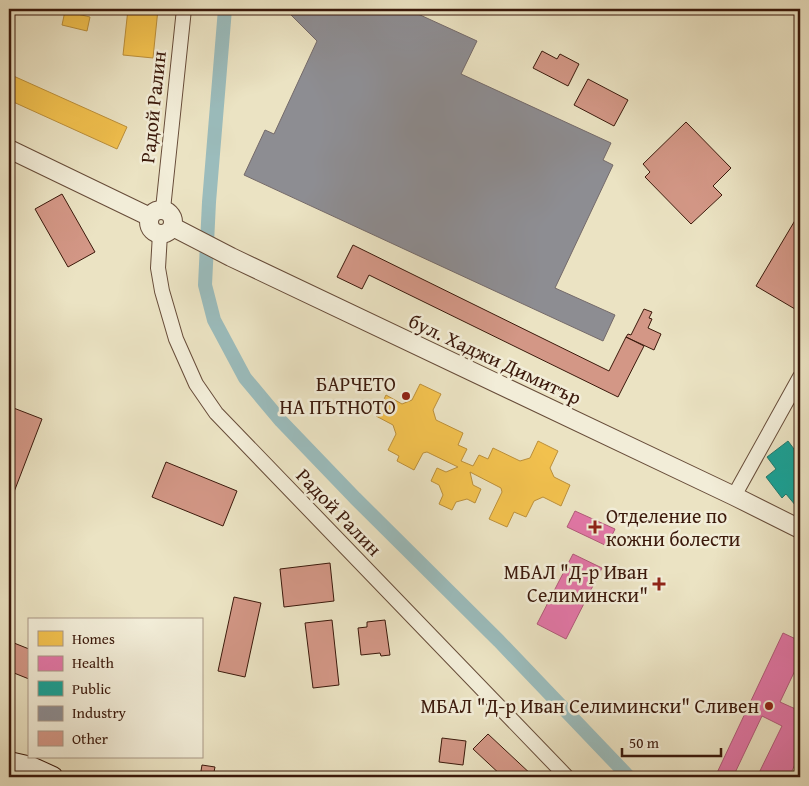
<svg xmlns="http://www.w3.org/2000/svg" width="809" height="786" font-family="'Gentium Book Plus',serif">
<rect width="100%" height="100%" fill="#ebe3c3"/>
<filter id="stains"><feTurbulence type="fractalNoise" baseFrequency=".004" numOctaves="4"/><feColorMatrix values="0 0 0 0 .2 0 0 0 0 .09 0 0 0 0 .02 0 0 0 .5 -.17"/></filter>
<radialGradient id="worn" r=".72"><stop offset=".6" stop-color="#630" stop-opacity="0"/><stop offset="1" stop-color="#630" stop-opacity=".3"/></radialGradient>
<path fill="#f2c14e" stroke="#bb8f3a" d="M128 9H158L153 58 123 55Z
M65 11 90 17 87 31 62 25Z
M9 74 127 127 117 149 9 100Z
M420 384 441 394 433 410 436 420 463 433 458 445 467 449 461 461 473 466 479 455 488 459 493 448 520 461 530 458 538 441 558 451 550 468 554 477 570 485 561 506 543 497 534 501 526 517 514 512 507 527 489 519 502 492 501 488 470 472 473 485 481 489 475 503 467 499 456 502 452 510 439 504 443 495 439 485 431 481 437 468 446 472 458 467 427 452 423 453 414 470 397 461 399 456 388 450 396 434 393 425 376 416 386 395 402 404 412 400Z"/>
<path fill="#e377a8" stroke="#b15b79" d="M575 511 615 529 607 546 567 527Z
M573 554 602 568 566 639 537 624Z
M783 633 800 641V660L780 702 800 711V754L789 777H757L782 726 762 716 733 777H715Z"/>
<path fill="#17a398" stroke="#227a6e" d="M788 441 800 457V504L796 506 786 494 782 498 766 477 776 469 767 457Z"/>
<path fill="#8d8d92" stroke="#746a6a" d="M285 9H407L477 41 461 74 611 143 603 160 613 165 555 288 615 315 603 341 244 175 265 130 274 134 317 41Z"/>
<g fill="none" stroke-linecap="round" stroke-linejoin="round">
<path stroke="#9bbcbc" stroke-width="14" d="M225 9 209 202 205 285 214 320 245 378 281 421 355 498 499 641 629 777"/>
</g>
<path fill="#d39786" stroke="#3b190b" d="M542 51 557 59 560 54 579 64 568 86 533 68Z
M588 79 628 100 614 126 574 105Z
M686 122 731 168 713 186 722 195 691 224 645 177 650 172 643 164Z
M62 194 95 252 68 267 35 209Z
M800 212V312L756 286Z
M353 245 609 371 626 337 644 346 618 397 369 275 362 289 337 277Z
M644 309 652 312 649 318 652 319 648 328 661 334 654 350 626 337 628 334 631 335Z
M11 407 42 419 9 505V412Z
M166 462 237 491 223 526 152 497Z
M330 563 334 601 284 607 280 569Z
M234 597 261 603 245 677 218 671Z
M332 620 339 685 313 688 305 623Z
M385 620 390 655 381 656 380 653 361 655 358 628 367 627V622Z
M9 641 29 649V679L9 671Z
M488 734 534 777H503L473 749Z
M442 738 466 741 463 765 439 762Z
M202 765 215 767 214 772 223 774V777H200Z"/>
<g fill="none" stroke-linecap="round" stroke-linejoin="round">
<g stroke="#674c39" stroke-width="16">
<path id="minor" d="M163 209 184 9
M160 234 158 268 162 291 176 339 196 384 216 413 567 777
M734 496 800 377"/>
</g>
<g stroke="#674c39" stroke-width="20">
<path id="tertiary" d="M9 149 150 217
M149 222a12 12 0 1 1 24 0a12 12 0 1 1-24 0Z
M173 227 231 257 734 496 800 529"/>
</g>
<g stroke="#3b190b" stroke-width="22">
<path id="secondary" d="M9 762 31 767 53 777"/>
</g>
<use href="#minor" stroke="#f2edd8" stroke-width="14"/>
<use href="#tertiary" stroke="#f2edd8" stroke-width="18"/>
<use href="#secondary" stroke="#f2edd8" stroke-width="20"/>
</g>
<g fill="#8f2418" stroke="#f2edd8" stroke-width="2">
<circle cx="406" cy="396" r="5"/>
<path d="M592.5 519.5h5v5h5v5h-5v5h-5v-5h-5v-5h5z"/>
<path d="M656.5 576.5h5v5h5v5h-5v5h-5v-5h-5v-5h5z"/>
<circle cx="769" cy="706" r="5"/>
</g>
<g text-anchor="middle" stroke-width="5" stroke-linejoin="round" paint-order="stroke">
<g font-size="20" fill="#3b190b" stroke="#f2edd8">
<text transform="translate(153 107) rotate(-84)" y="7">Радой Ралин</text>
<text transform="translate(495 359) rotate(25)" y="7">бул. Хаджи Димитър</text>
<text transform="translate(339 512) rotate(46)" y="7">Радой Ралин</text>
</g>
<g font-size="20" fill="#3b190b" stroke="#f2edd8" text-anchor="end">
<text x="396" y="391">БАРЧЕТО<tspan x="396" dy="23">НА ПЪТНОТО</tspan></text>
<text x="606" y="523" text-anchor="start">Отделение по<tspan x="606" dy="23">кожни болести</tspan></text>
<text x="648" y="579">МБАЛ "Д-р Иван<tspan x="648" dy="23">Селимински"</tspan></text>
<text x="759" y="713">МБАЛ "Д-р Иван Селимински" Сливен</text>
</g>
</g>
<rect width="809" height="786" fill="none" stroke="#ebe3c3" stroke-width="30"/>
<rect x="10" y="10" width="789" height="766" fill="none" stroke="#3b190b" stroke-width="2.5"/>
<rect x="15" y="15" width="779" height="756" fill="none" stroke="#3b190b"/>
<rect x="28" y="618" width="175" height="140" fill="#f2edd8" stroke="#a99886"/>
<rect x="38" y="631" width="25" height="15" fill="#f2c14e" stroke="#a99886"/>
<text x="72" y="644" font-size="15" fill="#3b190b">Homes</text>
<rect x="38" y="656" width="25" height="15" fill="#e377a8" stroke="#a99886"/>
<text x="72" y="668" font-size="15" fill="#3b190b">Health</text>
<rect x="38" y="681" width="25" height="15" fill="#17a398" stroke="#a99886"/>
<text x="72" y="694" font-size="15" fill="#3b190b">Public</text>
<rect x="38" y="706" width="25" height="15" fill="#8d8d92" stroke="#a99886"/>
<text x="72" y="718" font-size="15" fill="#3b190b">Industry</text>
<rect x="38" y="731" width="25" height="15" fill="#d39786" stroke="#a99886"/>
<text x="72" y="744" font-size="15" fill="#3b190b">Other</text>
<path d="M622 748v8h99v-8" fill="none" stroke="#3b190b" stroke-width="2.5"/>
<text x="629" y="748" font-size="15" fill="#3b190b" stroke="#f2edd8" stroke-width="4" paint-order="stroke">50 m</text>
<rect width="100%" height="100%" filter="url(#stains)"/>
<rect width="100%" height="100%" fill="url(#worn)"/>
</svg>
